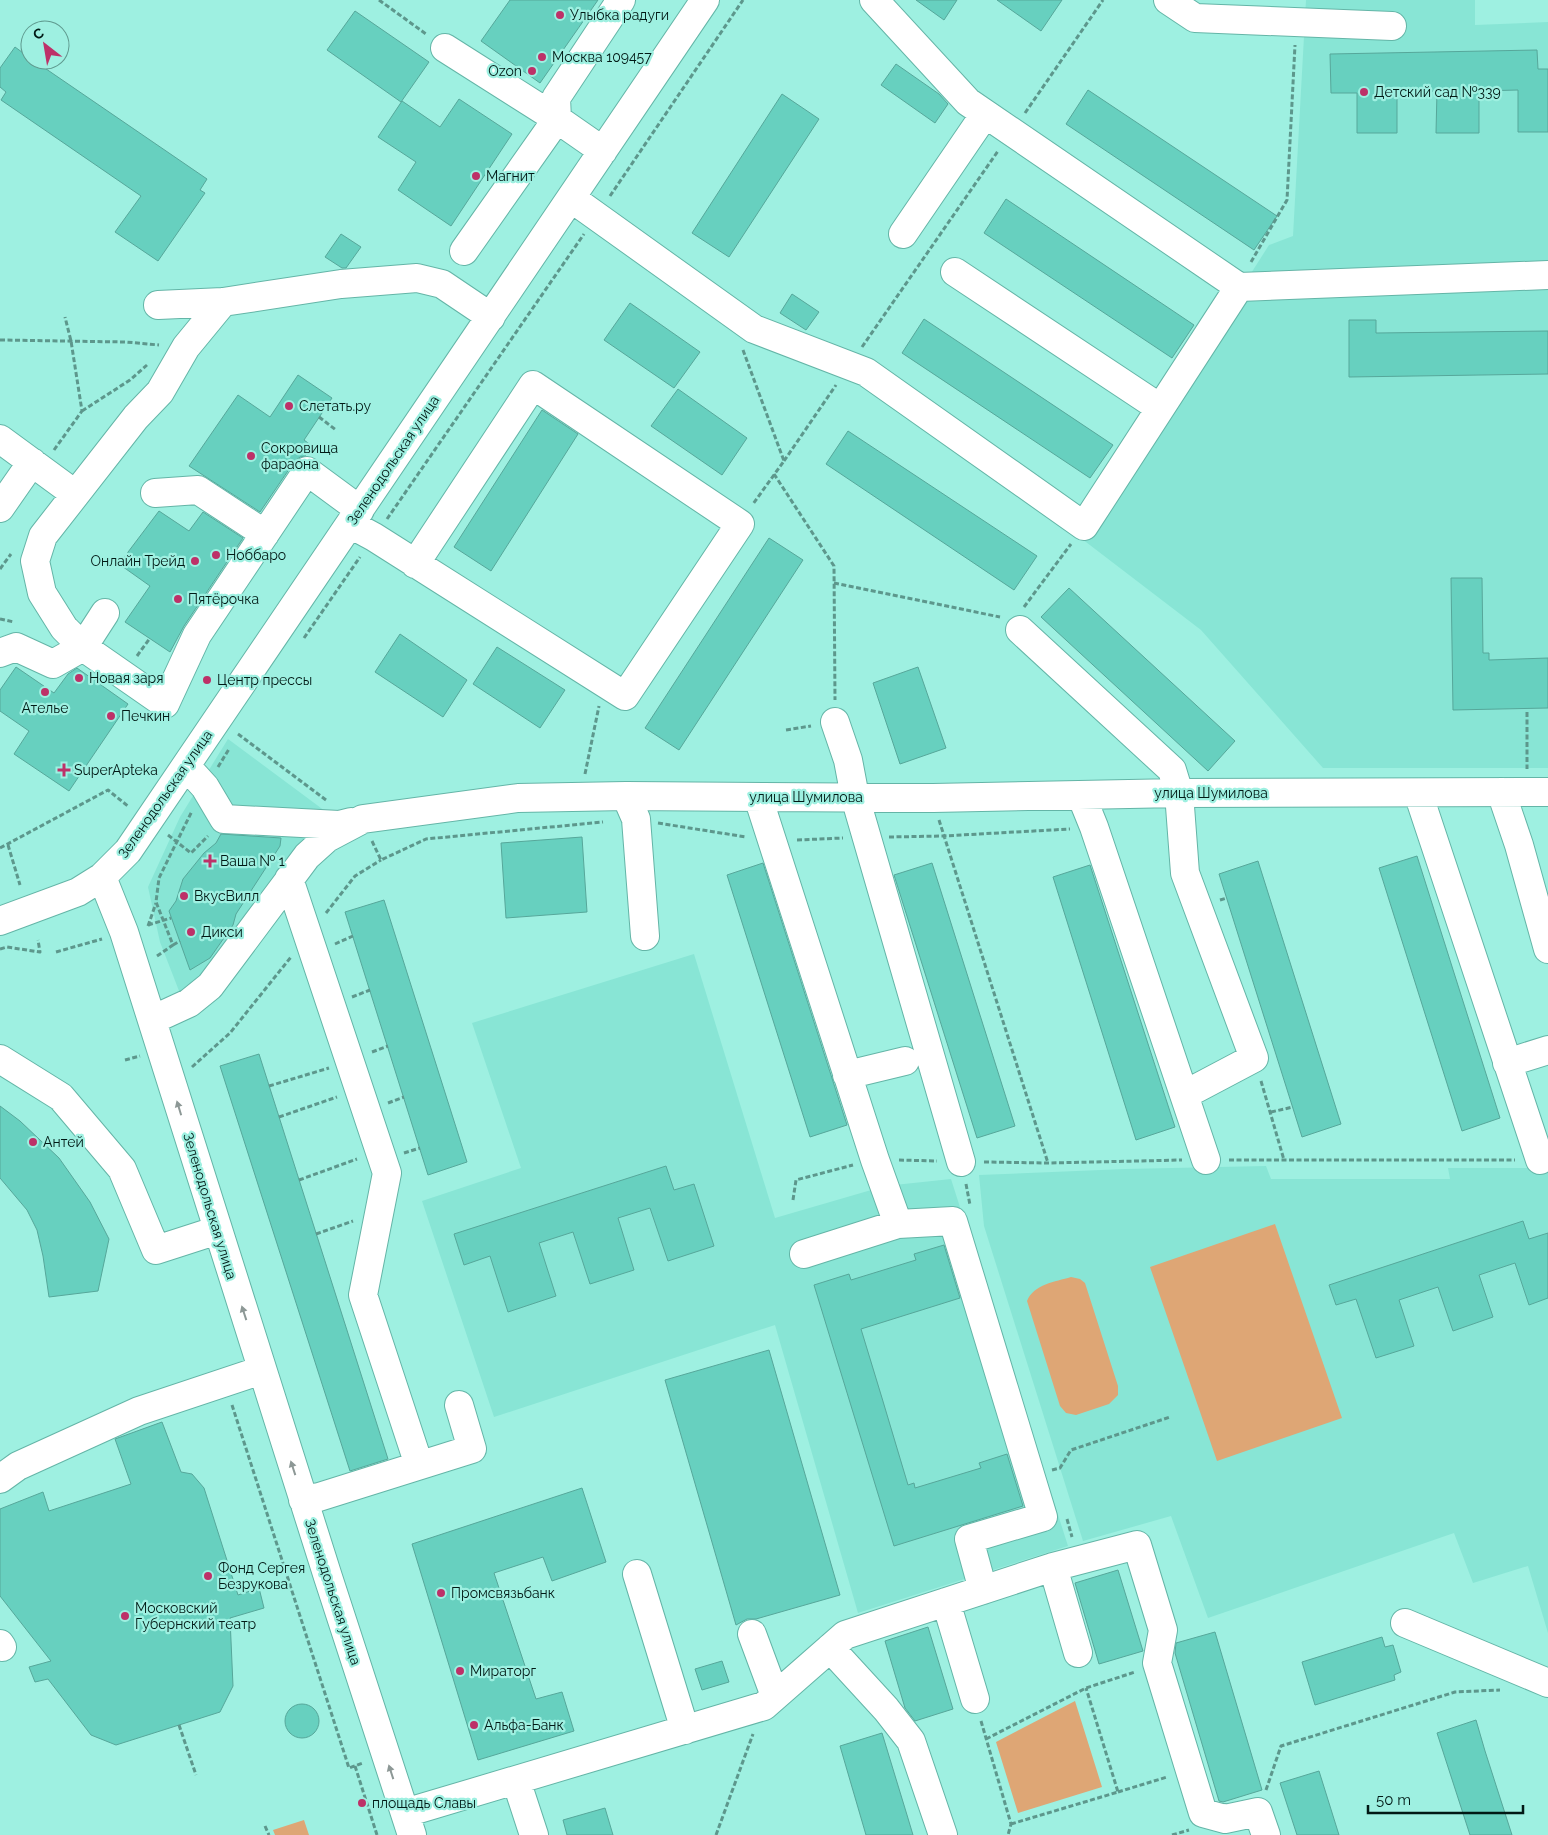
<svg xmlns="http://www.w3.org/2000/svg" width="1548" height="1835" font-family="Raleway,sans-serif">
<rect width="100%" height="100%" fill="#9ef0e1"/>
<path fill="#88e5d5" d="M1306 0H1475V25L1548 22V768H1323L1201 630 1082 539 1269 245 1293 236Z
M228 739 325 811 209 968 181 996 160 942 148 887 180 817Z
M694 954 775 1218 885 1186 951 1179 1068 1546 858 1613 775 1325 494 1417 422 1201 521 1168 472 1023Z
M1266 1166 1271 1179H1450L1448 1168H1548V1633L1528 1566 1473 1583 1454 1533 1208 1618 1171 1516 1083 1541 984 1226 979 1175 1125 1169Z"/>
<path fill="#dea675" d="M1275 1224 1342 1418 1217 1461 1150 1267Z
M1071 1277 1080 1279 1085 1283 1118 1386V1395L1109 1404 1076 1415 1066 1413 1060 1406 1027 1301C1034 1284 1055 1282 1071 1277Z
M1075 1701 1102 1787 1018 1813 996 1742Z
M304 1820 309 1835H275L273 1830Z"/>
<path fill="#67d0bf" stroke="#56a79a" d="M510 0H598L540 83 481 41Z
M916 0H957L944 20Z
M997 0H1062L1041 31Z
M355 11 429 62 401 102 327 50Z
M15 47 30 58V60H33L207 179 200 190 205 193 158 261 115 232 141 196 1 100 6 92 0 87V68Z
M1537 50 1538 69H1548V132H1518V90L1479 91V133H1436L1437 91 1397 92V133H1357V93H1331L1330 54Z
M896 64 939 94 948 104 935 123 881 85Z
M1088 90 1277 216 1254 250 1066 124Z
M782 94 819 119 729 257 692 233Z
M459 99 512 134 451 226 398 190 416 162 378 137 402 101 440 127Z
M1006 199 1194 325 1172 358 984 233Z
M341 234 361 247 346 268H342L325 257Z
M792 294 819 312 806 330 780 313Z
M630 303 700 352 674 388 604 340Z
M924 319 1113 445 1090 478 902 353Z
M1349 320H1376V333L1548 331V374L1349 377Z
M298 375 332 398 304 440 312 446 305 456 300 457 294 462 260 512 189 466 238 395 270 417Z
M678 389 747 438 722 475 651 426Z
M542 410 578 434 491 571 454 547Z
M848 431 1037 556 1014 590 826 464Z
M159 511 189 531 203 512 243 538 184 626 170 652 125 622 150 586 119 564Z
M769 538 803 560 679 750 645 728Z
M1451 578H1482L1483 653H1489V660L1548 658V708L1453 710Z
M1069 588 1235 741 1208 771 1041 617Z
M400 634 467 680 443 717 375 672Z
M497 647 565 690 540 728 473 684Z
M16 667 54 693 68 674 77 668 128 704 69 791 14 754 29 731 0 711V690Z
M918 667 946 748 900 764 873 683Z
M221 834 281 838 280 846 236 914 233 925 210 958 190 970 169 911 176 901 183 879 204 853 216 843Z
M582 837 587 912 506 918 501 843Z
M1417 856 1500 1118 1462 1131 1379 868Z
M1258 861 1341 1124 1302 1137 1219 874Z
M763 863 847 1125 810 1137 727 875Z
M932 863 1015 1126 977 1138 894 875Z
M1090 865 1175 1127 1136 1140 1053 877Z
M384 900 467 1162 428 1175 345 912Z
M259 1054 388 1459 350 1471 220 1066Z
M0 1106 20 1121 59 1158 90 1202 109 1239 98 1291 49 1297 43 1256 37 1230 27 1210 0 1178Z
M666 1166 674 1190 694 1184 714 1246 668 1261 650 1208 618 1218 634 1270 590 1284 573 1232 539 1243 556 1296 508 1312 490 1256 464 1265 454 1234Z
M1523 1221 1529 1239 1548 1233V1298L1529 1305 1515 1263 1479 1275 1493 1317 1453 1331 1438 1287 1399 1300 1414 1346 1376 1358 1356 1299 1336 1305 1329 1285Z
M944 1245 960 1298 861 1329 882 1398 908 1485 914 1483 915 1488 981 1468 979 1463 1007 1454 1023 1506 894 1546 814 1285 849 1274 851 1280 916 1260 914 1254Z
M769 1350 840 1595 756 1619H747L736 1625 665 1380Z
M162 1422 181 1472 192 1474 204 1488 238 1595 259 1588 264 1608 230 1618 233 1686 220 1712 116 1745 91 1735 48 1679 35 1682 29 1667 51 1661 0 1596V1509L43 1492 49 1511 131 1484 115 1439Z
M582 1488 606 1562 552 1581 543 1557 494 1573 536 1699 562 1692 574 1731 478 1760 412 1544Z
M1118 1570 1143 1651 1099 1664 1075 1583Z
M928 1627 953 1709 915 1721 905 1708 885 1641Z
M1215 1632 1262 1790 1223 1802 1219 1801 1175 1653 1176 1643Z
M1382 1637 1385 1647 1393 1645 1401 1672 1394 1675 1395 1680 1315 1705 1302 1662Z
M722 1661 729 1682 702 1690 695 1669Z
M285 1721a17 17 0 1 1 34 0a17 17 0 1 1-34 0Z
M1476 1720 1485 1751 1512 1835H1470L1437 1733Z
M882 1733 907 1815 913 1835H866L840 1746Z
M1319 1771 1339 1835H1297L1280 1783Z
M605 1808 613 1835H567L563 1820Z"/>
<g fill="none" stroke-linecap="round" stroke-linejoin="round">
<g stroke="#64b5a7" stroke-width="30">
<path id="minor" d="M1168 0 1195 18 1392 26
M445 48 557 119 603 151
M571 198 754 329 866 372 1084 526 1239 287 968 102 874 0
M903 234 985 114
M464 251 557 119 556 98 621 0
M955 272 1160 408
M1239 287 1548 275
M158 305 223 302 341 284 417 278 442 284 491 317
M0 439 75 494
M155 493 198 490 265 534
M0 508 32 462
M350 524 374 537 625 696 740 524 533 385 415 564
M105 613 83 647 64 628 42 593 35 561 43 536 136 417 160 392 186 347 223 302
M1020 630 1172 770 1179 793 1185 873 1254 1058 1184 1095
M0 653 16 647 53 664 83 647 165 704 197 635 307 471 360 510
M835 722 848 760 855 797 961 1162
M186 766 205 787 224 819 339 825 351 822
M1501 792 1519 845 1548 949
M1418 793 1540 1160
M1081 795 1094 827 1206 1160
M626 796 636 819 645 936
M758 797 875 1160 898 1224 953 1221 1043 1517 969 1539 983 1590
M102 877 124 932 328 1577 412 1835
M289 879 387 1173 363 1295 419 1465
M0 921 78 892 102 877 128 851 705 0
M152 1020 189 1003 210 986 307 856 327 838 363 819 518 798 626 796 933 798 1179 793 1548 792
M0 1059 61 1097 122 1169 156 1250 218 1230
M1507 1063 1548 1050
M847 1075 905 1061
M804 1254 898 1224
M0 1479 18 1466 139 1411 262 1370
M303 1500 319 1497 472 1449 459 1405
M1053 1567 1078 1653
M637 1574 685 1730
M946 1602 975 1699
M1405 1623 1548 1683
M752 1634 775 1696
M0 1644 2 1647
M830 1648 886 1709 911 1741 943 1835
M516 1780 534 1835
M405 1813 764 1706 845 1635 1053 1567 1137 1545 1163 1630 1157 1663 1203 1813 1225 1819 1258 1812 1266 1835"/>
</g>
<path stroke="#5d978c" stroke-width="3" stroke-dasharray="5 2.5" stroke-linecap="butt" d="M379 0 426 34
M1025 113 1103 0
M610 196 743 0
M1251 262 1287 200 1295 45
M0 340 126 342 159 345
M862 347 998 151
M743 350 784 461 753 504
M82 411 130 380 147 365
M319 417 336 430
M54 450 82 411 71 341 65 317
M784 461 836 385
M774 474 834 566 835 700
M387 519 584 234
M0 569 11 554
M834 583 1000 617
M1024 607 1071 544
M0 619 14 622
M304 638 360 557
M137 656 150 638
M1527 712V769
M786 730 811 726
M238 734 326 800
M218 767 229 749
M585 774 599 706
M939 820 1048 1163
M658 823 746 837
M168 835 191 853 208 836
M889 837 943 836 1070 829
M797 840 843 838
M372 841 381 860 426 839 603 822
M8 845 20 885
M0 848 108 790 129 807
M1220 900 1227 898
M326 913 355 876 381 860
M148 925 171 918
M148 926 156 903
M335 944 353 936
M173 945 180 941
M0 949 7 947 40 952 38 940
M56 952 102 939
M157 956 173 945 156 902 159 878 192 811
M352 997 370 990
M372 1052 388 1046
M125 1060 140 1056
M192 1067 230 1033 291 957
M1261 1081 1284 1160
M269 1086 329 1068
M388 1103 404 1097
M1271 1112 1293 1107
M279 1117 337 1097
M404 1153 420 1148
M899 1160 937 1161
M1229 1160H1515
M984 1162 1048 1163 1182 1160
M299 1180 357 1159
M966 1184 970 1205
M793 1200 796 1180 853 1165
M316 1234 353 1221
M232 1405 349 1768 363 1763
M1052 1470 1060 1468 1071 1450 1170 1417
M1067 1519 1072 1537
M981 1721 1011 1824 1008 1835
M179 1725 196 1775
M986 1739 1086 1688 1135 1672
M355 1766 377 1835
M1266 1790 1281 1746 1455 1692 1500 1690
M1118 1792 1167 1777
M1011 1824 1118 1792 1086 1688
M265 1826 269 1835
M716 1835 753 1734
M1172 1835 1189 1830"/>
<use href="#minor" stroke="#fff" stroke-width="28"/>
</g>
<defs><path id="oneway-solid" d="M-6-.8H1V-3.2L6.5 0L1 3.2V.8H-6Z" transform="scale(1.25)"/></defs>
<g fill="#8d9896">
<use href="#oneway-solid" transform="translate(179 1108) rotate(-107)"/>
<use href="#oneway-solid" transform="translate(244 1313) rotate(-108)"/>
<use href="#oneway-solid" transform="translate(293 1468) rotate(-108)"/>
<use href="#oneway-solid" transform="translate(391 1772) rotate(-108)"/>
</g>
<g fill="#bd3168" stroke="#9ef0e1" stroke-width="2">
<circle cx="560" cy="15" r="5"/>
<circle cx="542" cy="57" r="5"/>
<circle cx="532" cy="71" r="5"/>
<circle cx="1364" cy="92" r="5"/>
<circle cx="476" cy="176" r="5"/>
<circle cx="289" cy="406" r="5"/>
<circle cx="251" cy="456" r="5"/>
<circle cx="216" cy="555" r="5"/>
<circle cx="195" cy="561" r="5"/>
<circle cx="178" cy="599" r="5"/>
<circle cx="79" cy="678" r="5"/>
<circle cx="207" cy="680" r="5"/>
<circle cx="45" cy="692" r="5"/>
<circle cx="111" cy="716" r="5"/>
<path d="M61.5 762.5h5v5h5v5h-5v5h-5v-5h-5v-5h5z"/>
<path d="M207.5 853.5h5v5h5v5h-5v5h-5v-5h-5v-5h5z"/>
<circle cx="184" cy="896" r="5"/>
<circle cx="191" cy="932" r="5"/>
<circle cx="33" cy="1142" r="5"/>
<circle cx="208" cy="1576" r="5"/>
<circle cx="441" cy="1593" r="5"/>
<circle cx="125" cy="1616" r="5"/>
<circle cx="460" cy="1671" r="5"/>
<circle cx="474" cy="1725" r="5"/>
<circle cx="362" cy="1803" r="5"/>
</g>
<g text-anchor="middle" stroke-width="4.5" stroke-linejoin="round" paint-order="stroke">
<g font-size="14" fill="#011915" stroke="#9ef0e1" text-anchor="start">
<text x="570" y="20">Улыбка радуги</text>
<text x="552" y="62">Москва 109457</text>
<text x="522" y="76" text-anchor="end">Ozon</text>
<text x="1374" y="97">Детский сад №339</text>
<text x="486" y="181">Магнит</text>
<text x="299" y="411">Слетать.ру</text>
<text x="261" y="453">Сокровища<tspan x="261" dy="16">фараона</tspan></text>
<text x="226" y="560">Ноббаро</text>
<text x="185" y="566" text-anchor="end">Онлайн Трейд</text>
<text x="188" y="604">Пятёрочка</text>
<text x="89" y="683">Новая заря</text>
<text x="217" y="685">Центр прессы</text>
<text x="45" y="713" text-anchor="middle">Ателье</text>
<text x="121" y="721">Печкин</text>
<text x="74" y="775">SuperApteka</text>
<text x="220" y="866">Ваша № 1</text>
<text x="194" y="901">ВкусВилл</text>
<text x="201" y="937">Дикси</text>
<text x="43" y="1147">Антей</text>
<text x="218" y="1573">Фонд Сергея<tspan x="218" dy="16">Безрукова</tspan></text>
<text x="451" y="1598">Промсвязьбанк</text>
<text x="135" y="1613">Московский<tspan x="135" dy="16">Губернский театр</tspan></text>
<text x="470" y="1676">Мираторг</text>
<text x="484" y="1730">Альфа-Банк</text>
<text x="372" y="1808">площадь Славы</text>
</g>
<g font-size="14" fill="#011915" stroke="#9ef0e1">
<text transform="translate(393 460) rotate(-56)" y="5">Зеленодольская улица</text>
<text x="1211" y="798">улица Шумилова</text>
<text transform="translate(165 794) rotate(-55)" y="5">Зеленодольская улица</text>
<text x="806" y="802">улица Шумилова</text>
<text transform="translate(210 1206) rotate(73)" y="5">Зеленодольская улица</text>
<text transform="translate(333 1592) rotate(72)" y="5">Зеленодольская улица</text>
</g>
</g>
<g transform="translate(45 45) rotate(329)"><circle r="24" fill="#9ef0e1" stroke="#5f9a8f"/>
<path d="M0-4L9 19L0 12L-9 19Z" fill="#bd3168"/>
<text y="-8" font-size="14" font-weight="bold" text-anchor="middle" fill="#011915">С</text>
</g>
<path d="M1368 1805v8h155v-8" fill="none" stroke="#011915" stroke-width="2.5"/>
<text x="1376" y="1805" font-size="15" fill="#011915" stroke="#9ef0e1" stroke-width="4" paint-order="stroke">50 m</text>
</svg>
